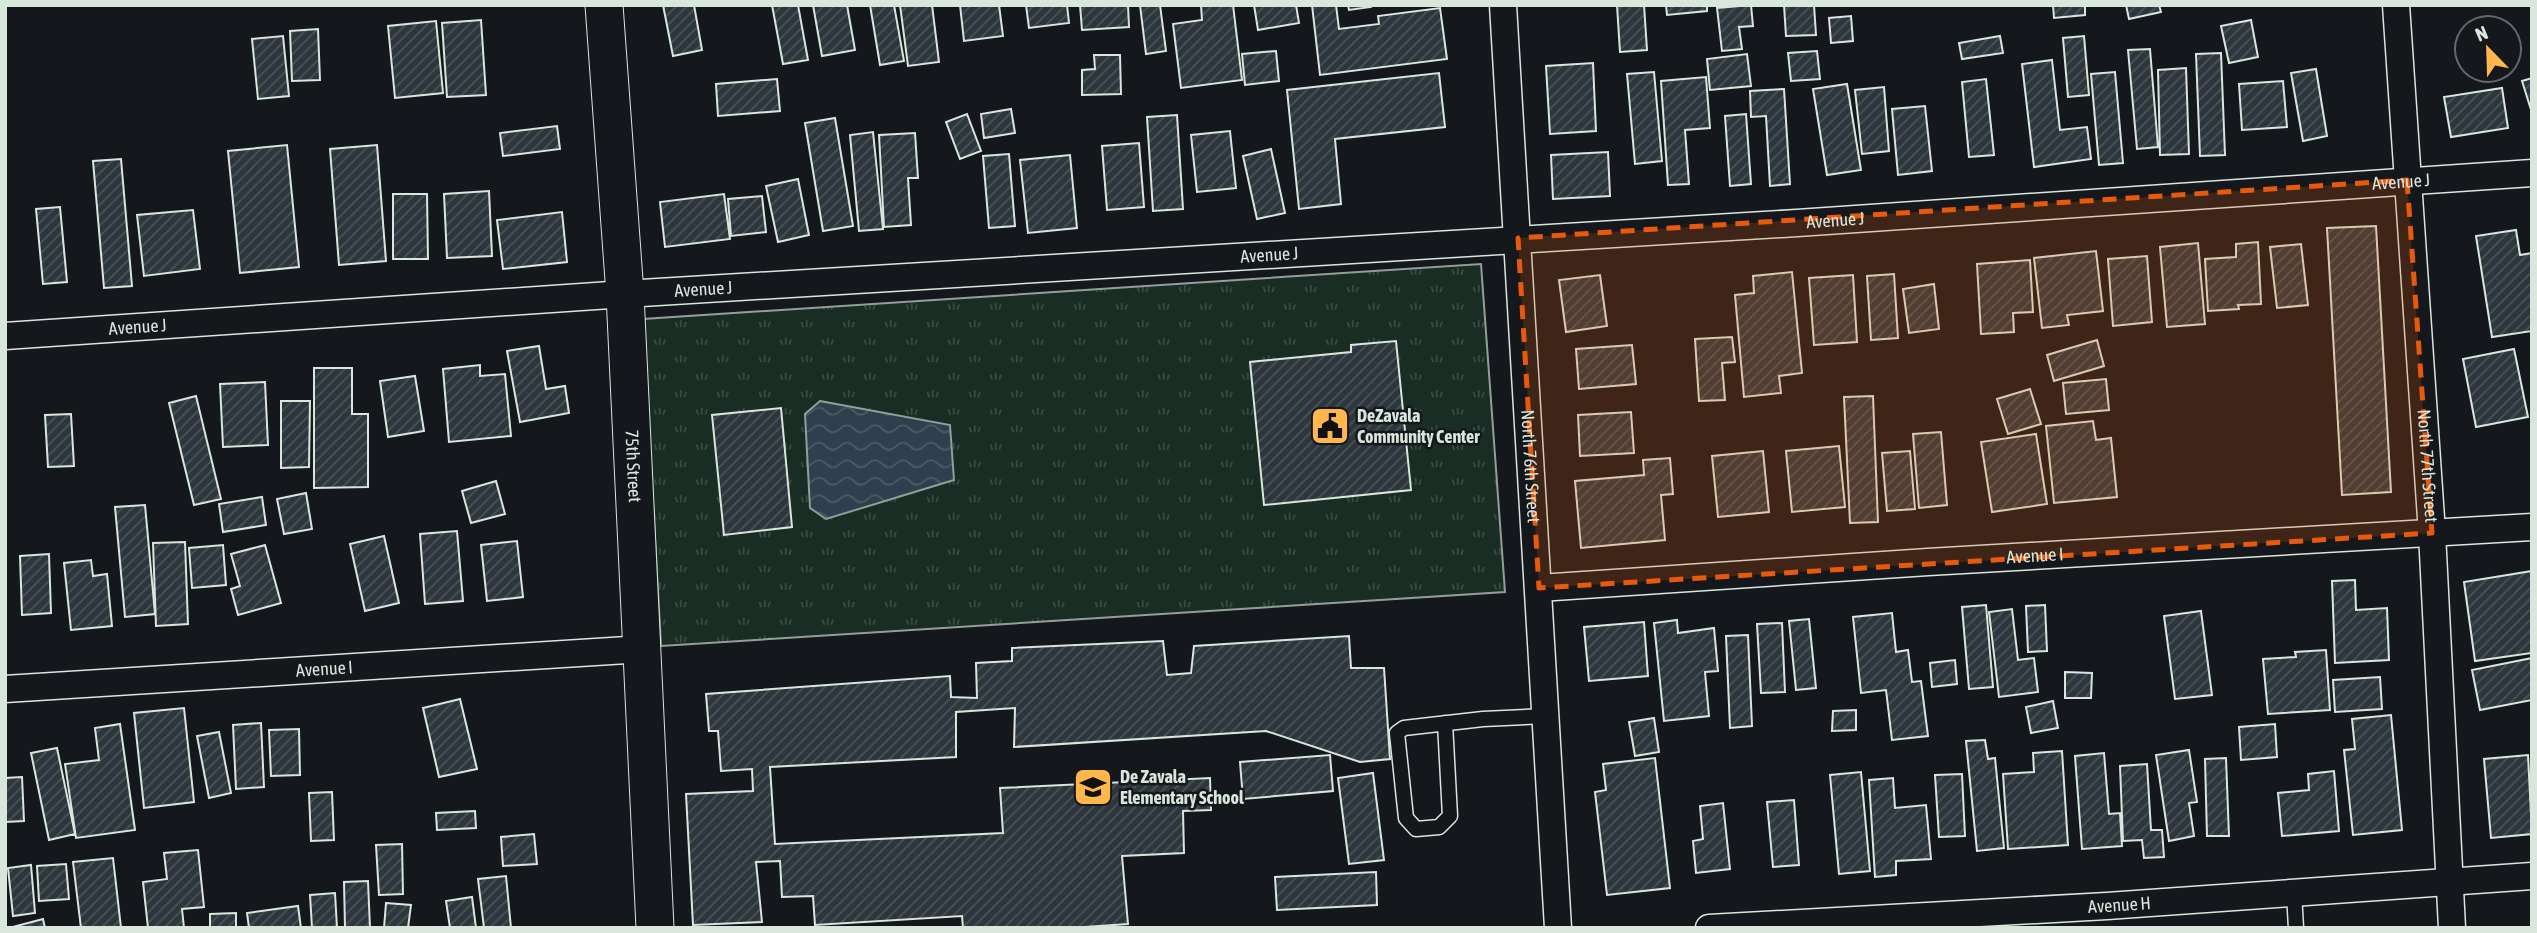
<svg xmlns="http://www.w3.org/2000/svg" width="2537" height="933" font-family="'Asap Condensed',sans-serif">
<defs>
<pattern id="park-tufts" width="24" height="20" patternUnits="userSpaceOnUse" patternTransform="scale(1.75)"><rect width="24" height="20" fill="#1a2d24"/><path d="M3 7l-1-3M5 7V3M7 7l1-3M15 17l-1-3M17 17v-4M19 17l1-3" fill="none" stroke="#3b4b43"/></pattern>
<pattern id="water-waves" width="16" height="10" patternUnits="userSpaceOnUse" patternTransform="scale(1.75)"><rect width="16" height="10" fill="#2f3f4d"/><path d="M0 5q4-4 8 0t8 0" fill="none" stroke="#4c5b66"/></pattern>
<pattern id="building-hatch" width="6" height="6" patternUnits="userSpaceOnUse" patternTransform="scale(1.75)"><rect width="6" height="6" fill="#2c363c"/><path d="M-1 1l2-2M0 6l6-6M5 7l2-2" fill="none" stroke="#4a5358"/></pattern>
</defs>
<rect width="100%" height="100%" fill="#14181c"/>
<path fill="url(#park-tufts)" stroke="#939e99" stroke-width="2" d="M1481 264 1505 592 661 646 643 319Z"/>
<path fill="url(#water-waves)" stroke="#939e99" stroke-width="2" d="M820 401 950 425 954 480 826 519 810 508 805 414Z"/>
<path fill="url(#building-hatch)" stroke="#d8e6dc" stroke-width="2" d="M663 5H694L702 50 673 56Z
M772 5H798L808 60 783 64Z
M813 5H847L855 50 822 56Z
M870 5H894L904 61 880 65Z
M900 5H932L939 62 908 66Z
M960 5H999L1003 36 964 41Z
M1026 5H1067L1069 23 1029 28Z
M1080 5H1128L1129 27 1082 30Z
M1140 5H1160L1166 51 1146 54Z
M1201 5H1233L1242 80 1181 88 1173 24 1202 20Z
M1254 5H1296L1299 23 1258 30Z
M1312 5H1336L1339 29 1379 24 1378 16 1440 8 1447 59 1320 75Z
M1348 5H1371V7L1349 10Z
M1617 5H1644L1647 50 1620 52Z
M1666 5H1707V11L1667 15Z
M1751 5 1753 26 1739 27 1742 49 1722 51 1717 8Z
M1784 5H1814L1816 35 1786 36Z
M2053 5H2085V15L2054 18Z
M2126 5H2159L2161 12 2129 19Z
M1851 16 1853 41 1831 43 1829 18Z
M481 20 486 95 447 97 442 23Z
M2251 20 2258 57 2229 63 2221 26Z
M436 21 443 93 395 98 388 26Z
M318 29 320 80 292 81 290 31Z
M283 36 289 96 258 99 252 39Z
M2000 36 2003 53 1962 59 1959 43Z
M2084 36 2089 95 2068 97 2063 38Z
M2150 49 2158 147 2137 149 2128 50Z
M1276 51 1279 81 1245 85 1242 54Z
M1817 51 1820 79 1791 81 1788 53Z
M2221 53 2225 155 2200 156 2196 54Z
M1747 54 1751 86 1710 90 1707 59Z
M1094 55H1120L1121 94 1082 95V70L1095 69Z
M2052 60 2060 130 2087 127 2091 159 2034 167 2022 64Z
M1593 63 1596 131 1550 134 1546 66Z
M2186 68 2189 154 2160 155 2158 70Z
M2316 69 2327 136 2303 141 2291 73Z
M1654 72 1662 161 1635 164 1627 74Z
M2115 72 2123 163 2099 165 2091 74Z
M1439 73 1445 127 1335 139 1341 204 1299 209 1287 90Z
M1706 77 1710 128 1685 130 1689 184 1668 185 1661 81Z
M2532 78V113L2522 81Z
M777 79 780 111 718 116 716 84Z
M1986 79 1994 155 1969 157 1962 82Z
M2283 81 2287 127 2242 130 2239 84Z
M1847 84 1861 170 1827 175 1813 89Z
M1884 87 1889 151 1862 154 1855 90Z
M2502 88 2508 128 2451 137 2444 97Z
M1784 89 1790 184 1770 186 1766 116 1751 117 1750 91Z
M1925 106 1932 171 1898 175 1892 109Z
M1011 109 1015 133 984 138 981 114Z
M967 114 981 151 960 159 946 122Z
M1746 114 1751 184 1730 186 1725 116Z
M1177 115 1183 209 1153 211 1147 117Z
M835 118 853 226 823 231 805 123Z
M557 126 560 149 503 156 500 133Z
M1230 131 1236 188 1197 192 1191 135Z
M873 132 883 229 859 231 850 135Z
M915 133 918 178H908L911 225 884 227 879 135Z
M1139 143 1144 207 1107 210 1102 146Z
M287 145 299 267 240 273 228 151Z
M377 145 386 261 339 265 330 149Z
M1271 149 1285 213 1257 219 1243 156Z
M1608 152 1610 196 1553 199 1551 155Z
M1009 154 1015 226 989 228 983 156Z
M1070 155 1077 228 1028 233 1020 160Z
M121 159 132 286 104 288 93 161Z
M798 179 809 235 778 242 766 186Z
M489 191 492 256 447 258 444 194Z
M393 194H427L428 259H393Z
M724 194 730 239 665 247 660 202Z
M762 196 766 232 731 236 728 199Z
M60 207 67 282 43 284 36 209Z
M193 210 200 269 144 276 137 215Z
M562 212 567 262 503 269 497 220Z
M2376 226 2391 492 2342 495 2327 228Z
M2516 230 2520 255 2532 253V331L2492 337 2476 236Z
M2258 242 2261 304 2238 305 2239 309 2208 311 2205 259 2236 257V244Z
M2198 243 2205 324 2167 327 2160 247Z
M2301 244 2308 305 2277 308 2270 247Z
M2096 251 2103 311 2067 315 2069 325 2042 328 2034 258Z
M2147 256 2152 322 2113 326 2108 259Z
M2030 260 2033 312 2013 313 2014 332 1981 334 1977 264Z
M1792 272 1802 373 1779 376 1781 393 1744 397 1735 295 1754 293 1753 276Z
M1894 274 1898 338 1871 340 1867 276Z
M1600 275 1607 326 1566 332 1559 280Z
M1853 275 1857 342 1814 345 1809 278Z
M1934 284 1939 329 1909 333 1903 289Z
M1732 337 1735 362 1722 363 1725 400 1699 401 1695 339Z
M2097 340 2104 366 2054 381 2047 355Z
M1396 341 1411 490 1264 505 1250 362 1351 352V345Z
M1632 345 1636 384 1579 389 1576 349Z
M539 346 546 389 565 386 569 413 520 422 507 351Z
M2514 349 2528 417 2476 427 2463 359Z
M480 365V376L505 374 511 436 449 442 443 369Z
M314 368H352V414H368V487L314 488Z
M415 376 424 431 388 437 380 381Z
M2106 379 2109 410 2066 414 2063 383Z
M265 382 268 445 223 447 220 384Z
M2030 389 2041 424 2008 434 1997 399Z
M196 396 221 499 194 505 169 403Z
M1873 396 1878 522 1850 523 1844 397Z
M281 401H310L309 467 281 468Z
M781 408 792 527 724 535 712 415Z
M1631 412 1634 453 1580 456 1578 415Z
M71 414 74 466 48 467 45 415Z
M2093 421 2096 440 2111 438 2117 497 2054 503 2046 426Z
M1941 432 1947 505 1919 508 1913 434Z
M2036 434 2047 504 1992 512 1981 442Z
M1839 446 1845 507 1792 512 1786 451Z
M1763 451 1769 512 1718 517 1712 456Z
M1910 451 1915 509 1887 511 1882 453Z
M1670 458 1673 494 1661 495 1665 540 1581 548 1575 481 1644 475 1643 460Z
M496 481 505 514 471 523 462 491Z
M306 493 312 529 284 534 277 499Z
M262 497 266 525 223 532 219 504Z
M145 505 155 614 125 617 115 507Z
M457 531 463 601 425 604 420 534Z
M384 536 399 603 365 611 350 544Z
M517 541 523 597 487 601 481 545Z
M185 542 188 624 156 626 153 543Z
M223 545 226 585 192 588 189 548Z
M265 545 281 603 238 615 231 589 240 586 231 554Z
M49 554 51 613 22 615 20 556Z
M91 560 93 576 107 574 112 626 71 630 64 563Z
M2532 571V653L2475 661 2464 582Z
M2355 580 2356 610 2387 608 2389 660 2335 663 2332 581Z
M1986 605 1993 687 1969 689 1962 607Z
M2045 605 2047 651 2028 652 2026 606Z
M2012 609 2018 660 2034 658 2038 692 1999 697 1989 612Z
M2201 611 2212 695 2175 699 2164 616Z
M1892 613 1896 652 1908 650 1912 682 1921 681 1928 736 1892 740 1886 690 1861 693 1853 617Z
M1809 619 1816 688 1796 690 1789 621Z
M1677 620 1678 633 1714 628 1718 671 1705 672 1709 716 1664 721 1654 623Z
M1644 622 1648 676 1589 681 1584 627Z
M1782 623 1785 692 1761 693 1757 624Z
M1748 635 1752 726 1730 728 1726 636Z
M1349 636 1351 668H1384L1390 759 1360 762 1266 731 1014 747 1015 708 956 712V757L770 767 775 844 1003 833 1000 788 1210 778 1211 810 1183 811 1184 853 1122 856 1128 924 1070 928H963L962 916 815 925 813 896 782 897 780 861 756 862 762 922 693 925 686 794 753 791 752 769 721 771 718 731H709L706 694 950 676 951 697 977 698 976 663 1012 661V648L1163 641 1167 675 1191 673 1194 646Z
M2326 650 2330 710 2268 714 2263 659 2296 657 2295 652Z
M2532 658V700L2480 710 2472 670Z
M1955 660 1957 684 1932 687 1930 663Z
M2065 672 2092 673 2091 698H2065Z
M2380 677 2382 709 2335 712 2333 680Z
M460 699 477 769 439 777 423 708Z
M2053 701 2058 728 2031 733 2026 707Z
M184 708 194 802 144 808 134 713Z
M1856 710V730L1832 731 1833 711Z
M2391 715 2402 830 2353 835 2344 750 2355 749 2352 719Z
M1654 718 1659 752 1635 756 1629 722Z
M261 723 264 787 236 789 233 725Z
M120 724 135 830 76 838 65 764 99 760 95 728Z
M2275 724 2277 757 2241 760 2239 727Z
M299 729 300 775 271 776 269 730Z
M219 732 231 793 209 798 197 736Z
M1985 740 1988 759 1995 758 2004 848 1977 851 1966 741Z
M57 748 75 834 49 840 31 753Z
M2189 750 2197 802 2189 803 2194 836 2169 841 2156 755Z
M2062 751 2068 845 2008 849 2003 774 2034 772 2033 753Z
M2104 753 2109 814 2120 813 2122 846 2082 849 2075 756Z
M1330 755 1333 791 1243 799 1240 762Z
M2528 755 2532 834 2491 838 2484 759Z
M1655 758 1670 888 1607 895 1595 792 1606 790 1603 764Z
M2226 758 2229 836H2207L2205 759Z
M2147 764 2151 830H2162L2164 857 2144 858 2142 840 2123 841 2120 766Z
M2334 771 2339 831 2282 836 2278 793 2309 790 2308 774Z
M1861 772 1870 871 1839 874 1830 775Z
M1373 773 1384 860 1349 864 1338 778Z
M1962 774 1965 836 1939 837 1935 775Z
M22 777 24 821 5 822V778Z
M1893 778 1895 808 1926 805 1931 859 1896 861V875L1875 877 1869 780Z
M332 792 334 840 311 841 309 793Z
M1794 800 1799 865 1773 867 1767 802Z
M1723 803 1730 869 1696 873 1693 841 1703 839 1700 806Z
M475 811 476 828 437 830 436 813Z
M534 834 537 864 503 866 501 837Z
M402 844 403 894 379 895 376 845Z
M198 850 204 907 182 909 184 928H148L143 882 167 879 164 853Z
M113 858 121 928H81L73 862Z
M66 864 69 899 39 901 37 866Z
M31 865 35 913 13 916 8 868Z
M1376 872 1377 905 1277 910 1275 877Z
M506 876 511 928H484L478 879Z
M368 881 370 928H345L344 882Z
M335 893 337 928H312L310 895Z
M472 897 476 928H450L446 901Z
M386 903 411 905 408 928H384Z
M298 906 301 928H249L247 913Z
M236 913V928H210V914Z
M43 919 45 928H9Z"/>
<g fill="none" stroke-linecap="round" stroke-linejoin="round">
<g stroke="#d8e6dc" stroke-width="17">
<path id="lane" d="M1445 723 1450 816 1439 827 1416 829 1406 818 1397 733 1404 728 1483 719 1546 716
M2294 893 2296 928"/>
</g>
<g stroke="#d8e6dc" stroke-width="29">
<g id="street">
<path id="s1" d="M1503 5 1558 928"/>
<path id="s2" d="M2396 5 2432 533 2452 928"/>
<path id="s3" d="M5 336 625 294 1797 223 2532 173"/>
<path id="s4" d="M1539 588 1928 562 2532 527"/>
<path id="s5" d="M5 689 643 649"/>
<path id="s6" d="M1709 928 2107 906 2532 876"/>
</g>
</g>
<g stroke="#d8e6dc" stroke-width="39">
<g id="secondary">
<path id="s7" d="M604 5 625 294 655 928"/>
</g>
</g>
<use href="#lane" stroke="#14181c" stroke-width="14"/>
<use href="#street" stroke="#14181c" stroke-width="26"/>
<use href="#secondary" stroke="#14181c" stroke-width="37"/>
</g>
<path fill="#e8590c" fill-opacity="0.2" stroke="#e8590c" stroke-width="5" stroke-dasharray="14 9" stroke-linejoin="round" d="M2407 180 2432 533 1539 588 1518 238Z"/>
<defs>
<g id="civic-square" transform="scale(2.0125)"><rect x="-9" y="-9" width="18" height="18" rx="4" fill="#ffb74d" stroke="#14181c"/><path d="M-.6-6.5H3V-4.5H.6V-3L4-1V1h2V6H-6V1h2V-1L-.6-3ZM-1.2 2.5V6h2.4V2.5Z" fill="#111"/></g>
<g id="school-square" transform="scale(2.0125)"><rect x="-9" y="-9" width="18" height="18" rx="4" fill="#ffb74d" stroke="#14181c"/><path d="M0-5L7-2L0 1L-7-2ZM-4 1L0 2.5L4 1V4Q0 6-4 4Z" fill="#111"/></g>
</defs>
<g fill-rule="evenodd">
<use href="#civic-square" x="1330" y="426"/>
<use href="#school-square" x="1093" y="787"/>
</g>
<g text-anchor="middle" stroke-width="5" stroke-linejoin="round" paint-order="stroke">
<g font-size="18" fill="#d8e6dc" stroke="#14181c">
<text dy="6" stroke="none"><textPath href="#s3" startOffset="2401">Avenue J</textPath></text>
<text dy="6" stroke="none"><textPath href="#s3" startOffset="1834">Avenue J</textPath></text>
<text dy="6" stroke="none"><textPath href="#s3" startOffset="1267">Avenue J</textPath></text>
<text dy="6" stroke="none"><textPath href="#s3" startOffset="700">Avenue J</textPath></text>
<text dy="6" stroke="none"><textPath href="#s3" startOffset="133">Avenue J</textPath></text>
<text dy="6" stroke="none"><textPath href="#s7" startOffset="462">75th Street</textPath></text>
<text dy="6" stroke="none"><textPath href="#s1" startOffset="462">North 76th Street</textPath></text>
<text dy="6" stroke="none"><textPath href="#s2" startOffset="462">North 77th Street</textPath></text>
<text dy="6" stroke="none"><textPath href="#s4" startOffset="497">Avenue I</textPath></text>
<text dy="6" stroke="none"><textPath href="#s5" startOffset="320">Avenue I</textPath></text>
<text dy="6" stroke="none"><textPath href="#s6" startOffset="411">Avenue H</textPath></text>
</g>
<g font-size="18" font-weight="bold" fill="#d8e6dc" stroke="#14181c" text-anchor="start">
<text x="1357" y="422">DeZavala<tspan x="1357" dy="21">Community Center</tspan></text>
<text x="1120" y="783">De Zavala<tspan x="1120" dy="21">Elementary School</tspan></text>
</g>
</g>
<rect width="2537" height="933" fill="none" stroke="#d8e6dc" stroke-width="14"/>
<g transform="translate(2488 49) rotate(337)"><circle r="33" fill="#14181c" stroke="#626a69" stroke-width="2"/>
<path d="M0-5L12 26L0 18L-12 26Z" fill="#ffb74d"/>
<text y="-10" font-size="19" font-weight="bold" text-anchor="middle" fill="#d8e6dc">N</text>
</g>
</svg>
